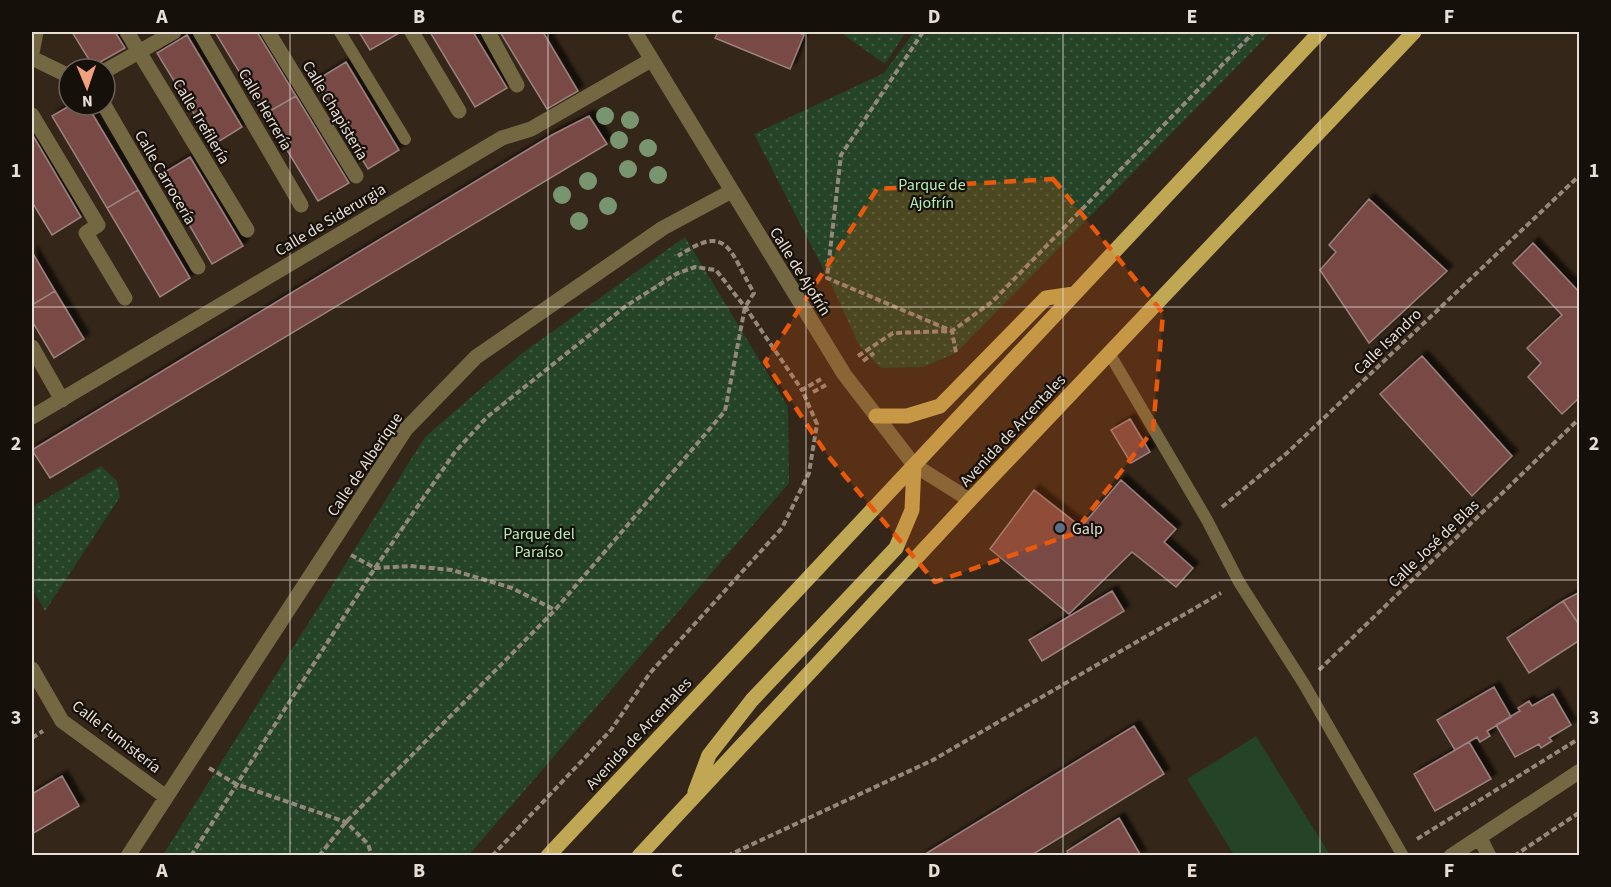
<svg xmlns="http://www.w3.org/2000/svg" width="1611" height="887" font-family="'Source Sans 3',sans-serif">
<defs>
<pattern id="grass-dots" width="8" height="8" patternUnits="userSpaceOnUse" patternTransform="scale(1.5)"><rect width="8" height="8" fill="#244327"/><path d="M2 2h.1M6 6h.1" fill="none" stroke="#445e45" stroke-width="1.8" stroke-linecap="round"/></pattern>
<filter id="shadow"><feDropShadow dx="5.5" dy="-5.5" stdDeviation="1.5" flood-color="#0009"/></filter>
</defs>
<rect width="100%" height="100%" fill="#342618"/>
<path fill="url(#grass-dots)" d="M846 32H906L885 64 844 35Z
M914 32H1271L956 353 923 367 881 368 860 347 832 286 754 134 884 73Z
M685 237 788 407 789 483 469 855H163L425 437 521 354Z
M101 466 117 481 120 497 45 611 32 588V507Z"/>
<path fill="#244327" d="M1256 736 1330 855H1234L1187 779Z"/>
<path fill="#784844" stroke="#9a817e" stroke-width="1.5" filter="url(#shadow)" d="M72 32H115L125 48 93 66Z
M215 32H257L296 96 265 114Z
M359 32H401L370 50Z
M430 32H473L507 88 475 107Z
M500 32H543L578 91 547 109Z
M718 32H797L804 35 790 69 715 38Z
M187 35 242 127 213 145 157 53Z
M346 62 399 150 368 169 315 81Z
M296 96 349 183 318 201 265 114Z
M71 105H87L138 190 107 208 52 116Z
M589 116 607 144 50 478 32 450 552 135Z
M32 134 81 217 52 235 32 202Z
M190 157 243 246 212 264 160 175Z
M138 190 190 278 160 297 107 208Z
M1369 199 1447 271 1369 343 1320 270 1336 252 1329 245Z
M1533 243 1580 293V397L1562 414 1528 377 1541 363 1527 348 1562 315 1513 263Z
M32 252 55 291 32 305Z
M55 291 84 339 54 358 32 321V305Z
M1422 356 1512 456 1472 496 1380 394Z
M1130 419 1150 452 1131 463 1111 430Z
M1121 480 1176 529 1164 542 1193 568 1176 587 1132 552 1069 614 990 549 1034 490 1081 527Z
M1112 591 1124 611 1042 661 1029 640Z
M1580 592V626L1563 601Z
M1563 601 1580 626V640L1529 673 1507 638Z
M1494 687 1511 717 1487 731 1490 736 1480 742 1477 737 1455 750 1437 720Z
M1553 694 1571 725 1549 738 1552 741 1541 748 1539 744 1515 757 1496 725 1520 711 1518 708 1529 701 1532 706Z
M1134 726 1164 774 1030 856H922Z
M1469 742 1491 779 1435 811 1414 774Z
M62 776 79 806 32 834V794Z
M1119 818 1141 856H1069L1067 851Z"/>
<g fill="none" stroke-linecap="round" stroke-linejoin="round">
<path stroke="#94887d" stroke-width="4" stroke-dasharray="6 3" stroke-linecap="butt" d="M923 32 841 155 827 278 952 331 956 353
M858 356 893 333 952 331 993 301 1254 32
M863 361 874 353
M813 392 826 385
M1222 507 1287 453 1580 175
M351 555 375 568 410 566 452 570 512 588 555 610
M1319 670 1580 418
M32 738 43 731
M209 768 236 784 346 822 368 844 372 856
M1417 839 1580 738
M191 856 375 568 455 452 487 417 626 306 676 274 695 267 716 270 748 311 802 390
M319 856 346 822 555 610 725 411 745 307 754 293C729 251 729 222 678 256
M492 856 611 730 650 673 782 528 809 473 817 424 802 390 821 379
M727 856 933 760 1221 593
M1514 856 1580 812"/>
<path stroke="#746842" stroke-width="12" d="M340 32 405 139
M1109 353 1207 520 1239 582 1304 684 1403 856"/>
<path stroke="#746842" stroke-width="15" d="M127 32 247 230
M200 32 301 205
M268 32 356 176
M412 32 459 111
M488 32 517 85
M635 32 844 374 914 465 970 500
M32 53 36 32
M32 58 69 76
M105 71 174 32
M104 105 198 267
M32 115 98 225 86 233 125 298
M32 347 62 400
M32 417 502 138 531 129 651 60
M32 669 62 721 166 797
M1480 838 1489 856
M128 856 406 429 476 357 663 228 730 192
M1451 856 1580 771"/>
<path stroke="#bfa753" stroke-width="15" d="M876 416H907L940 406 1046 298 1074 294
M695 792 709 755 752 700 896 548 912 510 914 465
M548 856 1320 32
M639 856 970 500 1414 32"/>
</g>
<g fill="#799570">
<circle cx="605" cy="116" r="9"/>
<circle cx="630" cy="120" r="9"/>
<circle cx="619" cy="140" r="9"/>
<circle cx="648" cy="148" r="9"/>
<circle cx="628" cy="169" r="9"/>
<circle cx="658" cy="175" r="9"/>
<circle cx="588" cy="181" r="9"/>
<circle cx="562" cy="195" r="9"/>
<circle cx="608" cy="206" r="9"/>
<circle cx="579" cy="221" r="9"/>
</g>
<path fill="#e8590c" fill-opacity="0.2" stroke="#e8590c" stroke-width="4.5" stroke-dasharray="12 8" stroke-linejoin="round" d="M1053 179 1163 313 1153 430 1073 534 935 582 828 456 765 362 877 189Z"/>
<path fill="none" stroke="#e7ded5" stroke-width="1.5" stroke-opacity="0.55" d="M290 32V856M548 32V856M806 32V856M1063 32V856M1320 32V856M32 307H1580M32 580H1580"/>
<circle fill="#5c6f8a" stroke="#16100a" stroke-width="2" cx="1060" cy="528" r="6"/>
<g text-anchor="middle" stroke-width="4.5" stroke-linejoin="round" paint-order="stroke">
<g font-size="16" fill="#e7ded5" stroke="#16100a">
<text transform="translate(266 109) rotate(60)" y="6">Calle Herrería</text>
<text transform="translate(336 110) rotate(59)" y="6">Calle Chapistería</text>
<text transform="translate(202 121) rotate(59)" y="6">Calle Trefilería</text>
<text transform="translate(166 177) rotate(60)" y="6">Calle Carrocería</text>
<text transform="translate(330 219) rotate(-31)" y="6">Calle de Siderurgia</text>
<text transform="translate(801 271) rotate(58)" y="6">Calle de Ajofrín</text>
<text transform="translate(1387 341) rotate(-44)" y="6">Calle Isandro</text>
<text transform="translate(1012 430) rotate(-47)" y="6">Avenida de Arcentales</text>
<text transform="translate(364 464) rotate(-56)" y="6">Calle de Alberique</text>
<text transform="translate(1433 543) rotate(-44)" y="6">Calle José de Blas</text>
<text transform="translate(638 733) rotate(-47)" y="6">Avenida de Arcentales</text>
<text transform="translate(117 736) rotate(38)" y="6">Calle Fumistería</text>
</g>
<g font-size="16" fill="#b2efb8" stroke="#16100a">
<text x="932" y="190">Parque de<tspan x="932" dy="18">Ajofrín</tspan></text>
<text x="539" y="539">Parque del<tspan x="539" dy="18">Paraíso</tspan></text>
</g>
<g font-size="16" fill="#e7ded5" stroke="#16100a" text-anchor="start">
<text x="1072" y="534">Galp</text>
</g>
</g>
<rect width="1611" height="887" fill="none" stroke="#16100a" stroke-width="66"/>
<g transform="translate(87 87) rotate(178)"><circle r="28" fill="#16100a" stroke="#6a625b" stroke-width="1.5"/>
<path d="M0-4.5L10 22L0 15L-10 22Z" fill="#f2a17e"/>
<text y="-9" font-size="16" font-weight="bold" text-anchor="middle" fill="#e7ded5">N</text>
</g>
<rect x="33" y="33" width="1545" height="821" fill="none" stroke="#e7ded5" stroke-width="2"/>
<g font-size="20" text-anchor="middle" font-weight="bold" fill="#e7ded5">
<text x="162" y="23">A</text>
<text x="419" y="23">B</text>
<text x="677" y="23">C</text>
<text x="934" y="23">D</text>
<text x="1192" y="23">E</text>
<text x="1449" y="23">F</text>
<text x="16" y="177">1</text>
<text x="1594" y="177">1</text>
<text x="16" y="450">2</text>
<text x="1594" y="450">2</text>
<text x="16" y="724">3</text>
<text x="1594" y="724">3</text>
<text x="162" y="877">A</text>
<text x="419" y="877">B</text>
<text x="677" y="877">C</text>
<text x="934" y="877">D</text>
<text x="1192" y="877">E</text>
<text x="1449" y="877">F</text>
</g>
</svg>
